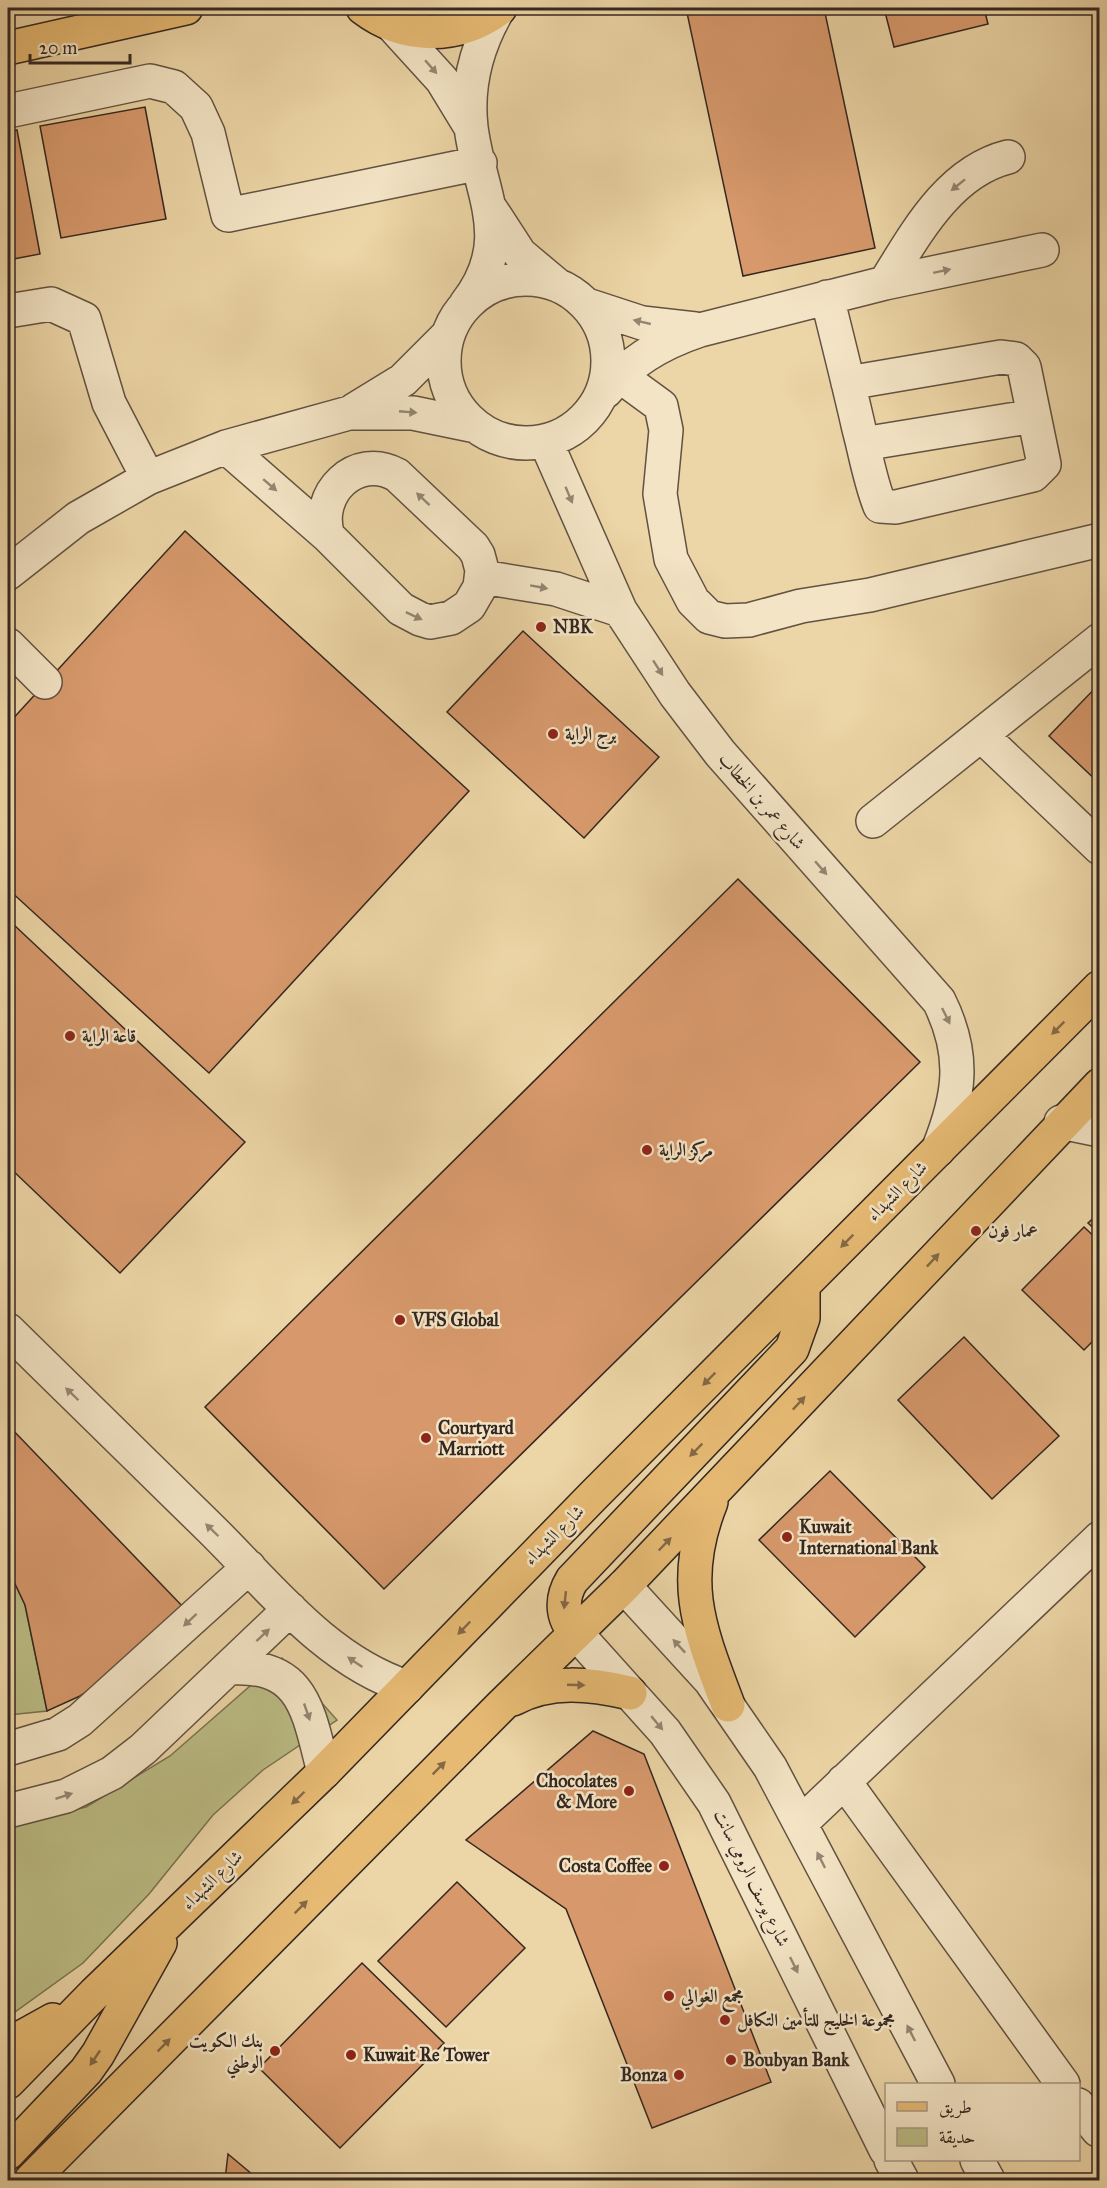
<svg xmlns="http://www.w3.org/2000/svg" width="1107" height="2188" font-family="'IM FELL Great Primer',Amiri,serif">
<rect width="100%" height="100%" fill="#ecd5a6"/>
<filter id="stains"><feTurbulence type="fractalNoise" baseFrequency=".00333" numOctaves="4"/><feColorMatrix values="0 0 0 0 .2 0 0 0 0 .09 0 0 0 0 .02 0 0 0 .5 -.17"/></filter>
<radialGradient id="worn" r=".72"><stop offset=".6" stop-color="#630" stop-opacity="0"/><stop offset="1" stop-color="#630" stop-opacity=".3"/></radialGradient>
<path fill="#bbbc84" stroke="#787252" stroke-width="1.5" d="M8 1569 25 1605 47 1711 8 1715Z
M282 1658 337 1720 263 1770 213 1815 149 1894 83 1963 8 2017V1826L86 1807 170 1756Z"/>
<path fill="#d7996c" stroke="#342721" stroke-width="1.5" d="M686 8H824L875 248 743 276Z
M884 8H984L988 24 894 47Z
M145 107 166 219 61 238 40 126Z
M17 130 40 254 8 260V132Z
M185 531 469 791 209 1073 8 889V724Z
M523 631 659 757 584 838 447 712Z
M1100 683V784L1049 736Z
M738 879 920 1062 384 1589 205 1407Z
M13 924 245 1142 120 1273 8 1166V929Z
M1100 1212V1234L1088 1223Z
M1084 1227 1100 1242V1334L1084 1350 1022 1290Z
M964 1337 1059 1436 992 1499 898 1400Z
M8 1425 186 1610 125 1668 80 1696 47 1711 25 1605 8 1569Z
M830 1471 925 1567 855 1637 759 1540Z
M593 1731 644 1754 771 2082 652 2128 566 1909 466 1840Z
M457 1882 525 1948 446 2027 378 1961Z
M362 1963 444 2043 340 2148 259 2068Z
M228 2154 259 2180H225Z"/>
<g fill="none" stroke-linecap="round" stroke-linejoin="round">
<g stroke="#625242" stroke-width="36">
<path id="minor" d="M391 24 442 80 470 126
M8 111 150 81 174 87 196 107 208 133 228 215 480 163
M492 211 520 254 557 285
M444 361a82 82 0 1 1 164 0a82 82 0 1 1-164 0Z
M885 283C915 235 948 172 1008 157
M827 297C838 341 849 385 859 429 866 455 870 481 880 506L896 507 1033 475 1044 464 1024 367 1016 359 1001 357 848 383
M466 304C516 240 479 193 471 127 466 83 477 45 499 8
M587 305 642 323 695 329
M8 311 51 304 84 319 109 403 148 478
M620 376 661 406 666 430 660 494 671 559 693 601 709 617 725 621 749 620 801 606 870 595 1100 540
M606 391C630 360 664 342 700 330L885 283 1042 250
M354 410 403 380 448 335
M546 442 620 610 675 694 720 753 939 1001C966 1055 960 1096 938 1150
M863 444 1034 416
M226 447 328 536 401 609 420 619 430 622 451 618 469 606 480 587 482 570 478 555 473 547 397 475C356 452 314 494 328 536
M8 573 78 518 148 478 226 447 349 413H413L476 426
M482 577 556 589 620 610
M8 645 45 682
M981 735 1100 848
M873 821 1100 640
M1061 1122 1100 1130
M8 1330C75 1396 142 1462 210 1528 269 1586 326 1661 407 1687
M624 1586 710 1680 770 1767 938 2084
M576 1633 665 1732 714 1803 886 2150
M228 1668C305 1663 308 1712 324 1772
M8 1749 58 1734 80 1720 249 1567
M844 1781 1063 2084
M8 1811 66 1796 112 1773 143 1749 290 1609
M802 1822 1100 1538
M1078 2105 1098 2130
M891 2160 902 2180
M977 2160 988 2180"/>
</g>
<g stroke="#342721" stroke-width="36">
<path id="major" d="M363 8C405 40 459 39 500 8
M8 48 186 8
M711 1502C679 1582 699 1628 728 1705
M576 1633C561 1617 561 1598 572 1580L792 1349 803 1318V1286
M513 1699C551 1679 590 1684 630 1693
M8 2045 53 2020
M8 2082 95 1993 324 1772 593 1496 1100 987
M8 2153 86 2071 98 2054 160 1943
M31 2180 501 1706 624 1586 1100 1085"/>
</g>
<use href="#minor" stroke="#f3e4c5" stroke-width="33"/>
<use href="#major" stroke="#e6ba73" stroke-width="33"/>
</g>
<defs><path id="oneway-solid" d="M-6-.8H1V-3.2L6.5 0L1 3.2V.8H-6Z" transform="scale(1.5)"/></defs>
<g fill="#948673">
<use href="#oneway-solid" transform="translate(431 67) rotate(49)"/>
<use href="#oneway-solid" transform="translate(958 185) rotate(141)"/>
<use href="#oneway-solid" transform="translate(942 271) rotate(-12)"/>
<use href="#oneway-solid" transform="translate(642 322) rotate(-167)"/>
<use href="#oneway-solid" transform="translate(408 412) rotate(5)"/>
<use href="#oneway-solid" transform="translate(270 485) rotate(41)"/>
<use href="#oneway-solid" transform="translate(569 495) rotate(67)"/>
<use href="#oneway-solid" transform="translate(423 499) rotate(-137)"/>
<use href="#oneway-solid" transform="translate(539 587) rotate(10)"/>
<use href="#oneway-solid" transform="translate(414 616) rotate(25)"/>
<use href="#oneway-solid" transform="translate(658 668) rotate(57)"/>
<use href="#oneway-solid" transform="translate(821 868) rotate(49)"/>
<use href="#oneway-solid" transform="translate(946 1016) rotate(64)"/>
<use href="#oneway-solid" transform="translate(72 1394) rotate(-136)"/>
<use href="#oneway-solid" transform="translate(212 1530) rotate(-136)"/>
<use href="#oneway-solid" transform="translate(190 1620) rotate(137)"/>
<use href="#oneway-solid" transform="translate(263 1635) rotate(-43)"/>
<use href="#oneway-solid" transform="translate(679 1646) rotate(-133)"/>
<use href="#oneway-solid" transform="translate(355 1662) rotate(-146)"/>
<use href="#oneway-solid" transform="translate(307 1712) rotate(71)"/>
<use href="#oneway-solid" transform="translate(657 1723) rotate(50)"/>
<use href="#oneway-solid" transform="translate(64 1796) rotate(-18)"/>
<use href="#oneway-solid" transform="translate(821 1860) rotate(-117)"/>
<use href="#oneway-solid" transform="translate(794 1965) rotate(64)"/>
<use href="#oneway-solid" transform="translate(911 2033) rotate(-117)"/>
</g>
<g fill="#846946">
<use href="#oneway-solid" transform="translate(1058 1028) rotate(135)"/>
<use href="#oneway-solid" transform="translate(847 1241) rotate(135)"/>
<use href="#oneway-solid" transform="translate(933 1260) rotate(-47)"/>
<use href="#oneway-solid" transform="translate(709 1379) rotate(135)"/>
<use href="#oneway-solid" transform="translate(799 1403) rotate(-47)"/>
<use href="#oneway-solid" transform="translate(696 1450) rotate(135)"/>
<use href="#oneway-solid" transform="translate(665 1544) rotate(-46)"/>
<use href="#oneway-solid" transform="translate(565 1600) rotate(96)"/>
<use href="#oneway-solid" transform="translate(464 1628) rotate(134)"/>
<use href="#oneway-solid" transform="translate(576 1685) rotate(2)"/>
<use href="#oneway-solid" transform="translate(439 1768) rotate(-45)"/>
<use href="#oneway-solid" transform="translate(298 1798) rotate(136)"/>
<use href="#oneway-solid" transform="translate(301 1907) rotate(-45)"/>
<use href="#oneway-solid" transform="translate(164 2045) rotate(-45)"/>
<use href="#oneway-solid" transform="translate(95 2058) rotate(124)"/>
</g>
<g fill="#8f2418" stroke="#f3e4c5" stroke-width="2">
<circle cx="541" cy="627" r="6"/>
<circle cx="553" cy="734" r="6"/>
<circle cx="70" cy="1036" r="6"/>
<circle cx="647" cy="1150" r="6"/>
<circle cx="976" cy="1231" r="6"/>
<circle cx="400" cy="1320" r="6"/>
<circle cx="426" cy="1438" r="6"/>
<circle cx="787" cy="1537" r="6"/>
<circle cx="629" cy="1791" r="6"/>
<circle cx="664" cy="1866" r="6"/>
<circle cx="669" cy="1996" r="6"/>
<circle cx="725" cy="2020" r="6"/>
<circle cx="275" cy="2051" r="6"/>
<circle cx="351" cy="2055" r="6"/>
<circle cx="731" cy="2060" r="6"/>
<circle cx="679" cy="2075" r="6"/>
</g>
<g text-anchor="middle" stroke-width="5" stroke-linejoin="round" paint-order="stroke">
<g font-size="18" font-weight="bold" fill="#342721" stroke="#f3e4c5" text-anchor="start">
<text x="553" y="633">NBK</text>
<text x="565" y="740">برج الراية</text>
<text x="82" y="1042">قاعة الراية</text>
<text x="659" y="1156">مركز الراية</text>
<text x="988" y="1237">عمار فون</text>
<text x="412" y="1326">VFS Global</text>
<text x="438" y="1434">Courtyard<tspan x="438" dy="21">Marriott</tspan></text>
<text x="799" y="1533">Kuwait<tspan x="799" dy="21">International Bank</tspan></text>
<text x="617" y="1787" text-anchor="end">Chocolates<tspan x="617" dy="21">&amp; More</tspan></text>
<text x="652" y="1872" text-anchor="end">Costa Coffee</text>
<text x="681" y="2002">مجمع الغوالي</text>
<text x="737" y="2026">مجموعة الخليج للتأمين التكافل</text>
<text x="263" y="2047" text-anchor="end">بنك الكويت<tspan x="263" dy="21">الوطني</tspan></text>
<text x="363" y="2061">Kuwait Re Tower</text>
<text x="743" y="2066">Boubyan Bank</text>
<text x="667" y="2081" text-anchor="end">Bonza</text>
</g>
<g font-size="18" fill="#342721" stroke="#f3e4c5">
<text transform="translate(762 801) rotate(49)" y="6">شارع عمر بن الخطاب</text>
<text transform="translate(897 1191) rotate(-45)" y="6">شارع الشهداء</text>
<text transform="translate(554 1535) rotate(-45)" y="6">شارع الشهداء</text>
<text transform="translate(752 1878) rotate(64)" y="6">شارع يوسف الرومي سانت</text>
<text transform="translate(212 1880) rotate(-44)" y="6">شارع الشهداء</text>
</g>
</g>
<rect width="1107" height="2188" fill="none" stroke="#ecd5a6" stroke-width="30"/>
<rect x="9" y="9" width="1089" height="2170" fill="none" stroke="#342721" stroke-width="3"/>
<rect x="15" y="15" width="1077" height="2158" fill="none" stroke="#342721" stroke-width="1.5"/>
<rect x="885" y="2083" width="195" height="78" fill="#f3e4c5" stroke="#a79883" stroke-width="1.5"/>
<rect x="897" y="2102" width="30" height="9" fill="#e6ba73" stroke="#a79883" stroke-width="1.5"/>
<text x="939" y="2113" font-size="18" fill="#342721">طريق</text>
<rect x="897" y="2128" width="30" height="18" fill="#bbbc84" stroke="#a79883" stroke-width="1.5"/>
<text x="939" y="2143" font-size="18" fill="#342721">حديقة</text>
<path d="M30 54v9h100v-9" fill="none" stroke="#342721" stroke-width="3"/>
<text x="39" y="54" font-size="18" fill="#342721" stroke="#f3e4c5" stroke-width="4.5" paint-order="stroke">20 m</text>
<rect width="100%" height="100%" filter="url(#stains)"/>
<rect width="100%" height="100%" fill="url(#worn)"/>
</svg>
